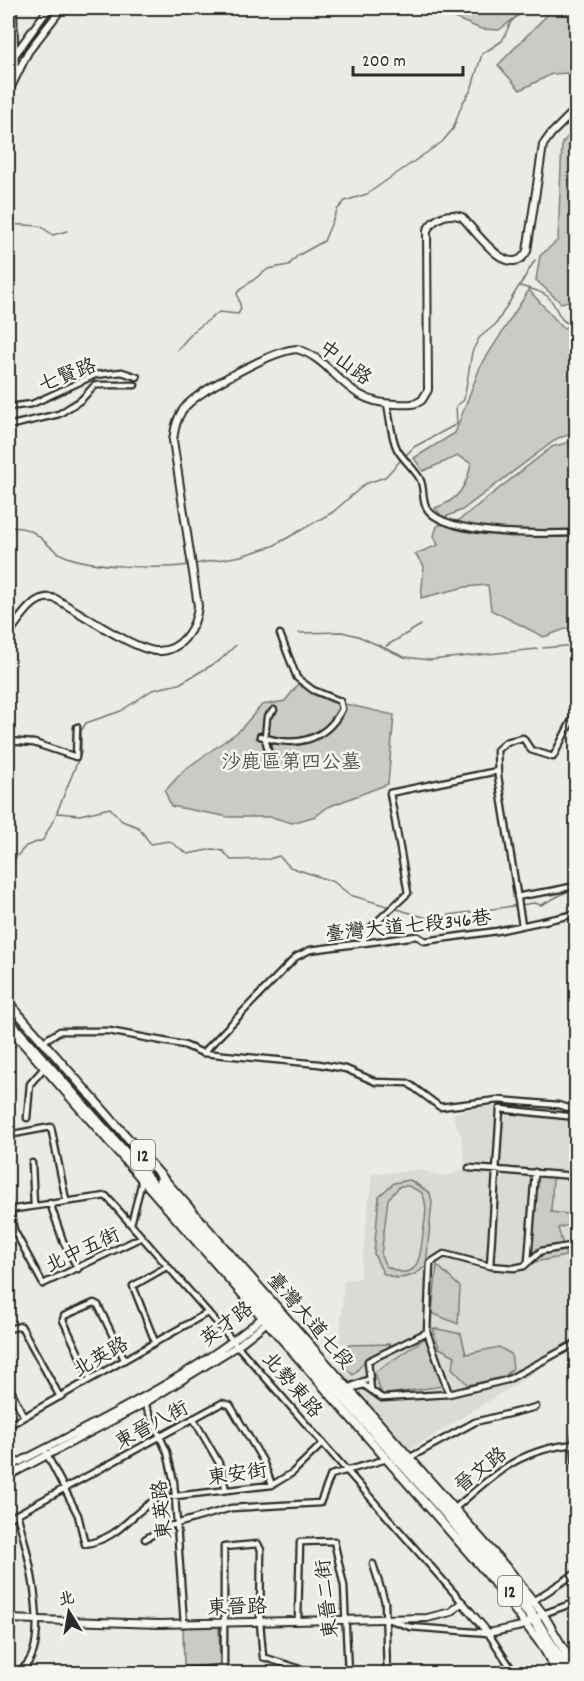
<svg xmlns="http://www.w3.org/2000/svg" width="584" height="1681" font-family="Dekko,'LXGW WenKai TC',sans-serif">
<rect width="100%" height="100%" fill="#eaeae6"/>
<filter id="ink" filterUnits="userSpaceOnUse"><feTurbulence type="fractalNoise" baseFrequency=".0167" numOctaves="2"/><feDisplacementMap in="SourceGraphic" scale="12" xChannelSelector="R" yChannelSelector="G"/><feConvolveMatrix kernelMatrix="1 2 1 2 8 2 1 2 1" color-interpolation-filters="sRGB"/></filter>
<g filter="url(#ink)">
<path fill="#dadad6" d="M508 1104 576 1113V1347L408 1451 340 1370 343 1344 340 1342 344 1280 360 1278 372 1174 420 1170 442 1176 456 1173 466 1167 461 1135 452 1114 484 1105Z"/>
<path fill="#cacac7" stroke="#7a7a79" stroke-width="1.5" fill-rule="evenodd" d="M430 8H528L499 30 481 29Z
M549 8H576V94L568 73 552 74 520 90 498 65 552 10Z
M576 128V299L561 303 536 280 540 256 558 240 562 143Z
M529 290 563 328 576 324V433L558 438 462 510 443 518 435 508C458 501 467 486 471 463L458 456 423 471 414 458 455 433 480 367Z
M576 440V625L544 637 491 610 488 585 465 587 421 598 424 566 415 554 438 545 434 536 437 526 459 520 552 447Z
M300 682 345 704 394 715 388 784 328 807 316 816 292 823 272 817H229L171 806 165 791 184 770 239 731 262 705 285 701Z
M536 1175 553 1177 551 1212 576 1215V1223L558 1228 566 1256 529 1263Z
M410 1180 430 1193 432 1202 426 1266C413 1278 399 1282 383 1273L374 1254 379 1196 394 1183ZM400 1186H408L421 1192C429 1204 425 1219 423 1233 420 1259 418 1284 386 1266L381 1256 388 1199Z
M437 1265 460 1287 458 1324 432 1313Z
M433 1328 461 1334 466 1354 499 1347 511 1354 513 1368 504 1377 468 1385 452 1368 455 1356 439 1348Z
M427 1337 443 1386 382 1395 374 1373Z
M390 1344V1347L367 1359 353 1375 345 1367 349 1345Z
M219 1624 220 1667 184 1668 183 1625Z"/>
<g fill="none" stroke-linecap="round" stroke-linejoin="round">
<path stroke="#727270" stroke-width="1.5" d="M8 224 40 226 53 235 67 231
M520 285 535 260
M177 350 194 331 219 312 238 314 241 309 237 293 240 290 268 269 289 265 297 256 324 241 337 210 345 201 367 194 442 142 453 129 462 104 471 90 482 54 502 41 511 22 518 15 539 11 543 8
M72 403 78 398
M54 413 63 409
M8 423 26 419
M406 455 414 447 457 424 456 406 464 400 472 352 479 338 496 324 519 286C528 288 539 290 547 296 559 305 557 327 576 323
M8 527C39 527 37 539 59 553 82 568 162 569 189 565
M195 564 241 556 273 546 333 512 365 484 385 477 401 460
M299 633 342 632 358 636 404 657 430 660 537 649
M386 646 421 625
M543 648 576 645
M57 812 81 753V731L86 723 121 711 152 690 179 684 219 661 236 645
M8 866 26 846 43 840 57 813 80 815 110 808 122 821 138 827 151 844 169 841 188 854 213 849 223 851 231 860 269 859 279 856 290 867 334 882 350 895 427 918 534 903 541 905 576 887
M8 1049 17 1045"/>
<g stroke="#2b2b2b" stroke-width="9">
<path id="street" d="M387 404C390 418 391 437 397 449 403 460 414 468 420 479 425 489 421 501 428 510 448 536 545 534 576 533
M8 407 32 404 95 375 122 372 137 377
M8 426 59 414 81 400 95 385H135
M260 736C294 748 325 742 342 709L340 701 313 690 297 678 280 634
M8 741 34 743 76 757 77 727
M268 750 265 738 267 717 274 710
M517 897C537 892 556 892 576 885
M522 925 498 776 497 750 506 742 523 738 531 750 553 757 576 712
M362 943 367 931 408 893 390 793 497 771
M42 1042 60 1031H109L184 1045 203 1053 319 1064 346 1069 376 1082 408 1083 440 1107 498 1100 558 1105 576 1110
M203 1053 296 957 310 950 417 936 425 941 497 931 576 914
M27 1118 30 1084 44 1068
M8 1135 51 1127 66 1200
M32 1163 34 1206
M469 1168 576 1176
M8 1201 14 1230 43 1284 142 1237
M50 1203 63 1241 78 1269
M8 1210 106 1196 462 1602
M131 1224 141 1185 140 1176 152 1165
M528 1261 535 1172
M490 1266 500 1109 576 1117
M8 1329 21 1326 60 1397
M155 1342 133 1286 168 1266
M90 1378 63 1320 64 1316 94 1303 98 1305 124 1359
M8 1384 24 1417
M352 1386 369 1379
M349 1389 364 1385 382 1398 449 1394 507 1380 576 1343
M371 1390 368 1361 427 1332
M449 1394 427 1332 430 1263 444 1254 490 1266 514 1268 524 1266 541 1251 576 1245
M144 1402 167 1452 174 1482 184 1624
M193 1418 219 1463 226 1490
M8 1426 207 1313
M576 1432 574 1444 576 1468
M46 1453 78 1515 85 1544C121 1538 128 1515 158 1498L272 1485 292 1473 323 1443
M409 1458 475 1422 536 1407
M453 1510C495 1474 518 1449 576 1444
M8 1519 222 1403 230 1405 263 1461 272 1485
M145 1539 166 1527 231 1508 320 1503 331 1475 387 1459
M373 1564 385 1602 387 1674
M533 1601 576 1573
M543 1614 576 1602
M388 1619 410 1627 488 1633 515 1674
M298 1620 300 1542 334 1541 344 1586 348 1674
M185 1671 224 1668V1547L258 1544 261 1550 260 1622 263 1657 316 1674
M8 1673C62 1672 25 1541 17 1514"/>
</g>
<g stroke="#2b2b2b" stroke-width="10">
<path id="secondary" d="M13 8 15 75
M8 64 49 8
M8 93 28 52 62 8
M8 634C20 620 34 591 56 599 79 612 131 648 155 651 181 653 196 628 198 606L173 440C175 427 177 416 186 406 202 389 274 350 297 349 335 360 343 403 395 404 404 404 414 406 422 400L428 390 427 230C435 217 448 212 462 217 475 230 510 283 527 251L543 145 551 134 576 109
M8 1468C95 1422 188 1380 264 1316
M8 1476 145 1403 237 1346 271 1319
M8 1619 159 1624 427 1618 451 1612 462 1602 488 1633 522 1626 543 1614"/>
</g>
<g stroke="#2b2b2b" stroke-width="11">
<path id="primary" d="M8 1002 512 1574 543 1614 576 1670
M8 1019 446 1515 533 1620 565 1674
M8 1026 488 1575 543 1647 558 1674
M160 1181 521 1595 571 1674"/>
</g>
<use href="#street" stroke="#f6f6f2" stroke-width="4.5"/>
<use href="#secondary" stroke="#f6f6f2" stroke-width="6"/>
<use href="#primary" stroke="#f6f6f2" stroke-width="7"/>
</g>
</g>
<g text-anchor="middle" stroke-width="5" stroke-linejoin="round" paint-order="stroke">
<g fill="#f6f6f2" stroke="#686867" stroke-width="1.5">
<rect x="131" y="1140" width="24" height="30" rx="4.5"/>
<rect x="498" y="1576" width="24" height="30" rx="4.5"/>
</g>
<g font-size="18" font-weight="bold" fill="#2b2b2b">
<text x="143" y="1161">12</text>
<text x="510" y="1597">12</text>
</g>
<g font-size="20" fill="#2b2b2b" stroke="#f6f6f2">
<text transform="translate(346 362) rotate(37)" y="7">中山路</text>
<text transform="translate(67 374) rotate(-21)" y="7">七賢路</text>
<text transform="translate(408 925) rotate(-6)" y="7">臺灣大道七段346巷</text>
<text transform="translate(82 1249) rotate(-25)" y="7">北中五街</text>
<text transform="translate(311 1320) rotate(49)" y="7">臺灣大道七段</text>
<text transform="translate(226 1323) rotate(-37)" y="7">英才路</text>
<text transform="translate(100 1356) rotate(-30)" y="7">北英路</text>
<text transform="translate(293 1384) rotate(49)" y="7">北勢東路</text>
<text transform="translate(151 1424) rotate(-28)" y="7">東晉八街</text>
<text transform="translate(480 1469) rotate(-38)" y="7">晉文路</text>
<text transform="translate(237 1473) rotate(-8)" y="7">東安街</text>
<text transform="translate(161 1510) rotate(-96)" y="7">東英路</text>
<text transform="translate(326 1599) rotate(-96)" y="7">東晉二街</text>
<text transform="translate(237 1606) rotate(-2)" y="7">東晉路</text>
</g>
<g font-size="20" fill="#535352" stroke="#f6f6f2">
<text x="291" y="768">沙鹿區第四公墓</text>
</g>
</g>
<rect width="584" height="1681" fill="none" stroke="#f6f6f2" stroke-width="30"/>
<rect x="15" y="15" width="554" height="1651" fill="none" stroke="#2b2b2b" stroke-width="2" filter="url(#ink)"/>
<g transform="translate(69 1612) rotate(349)" stroke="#f6f6f2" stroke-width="4.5" paint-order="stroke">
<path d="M0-4.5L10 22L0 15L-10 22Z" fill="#2b2b2b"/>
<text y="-9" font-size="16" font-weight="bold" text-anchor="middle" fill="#2b2b2b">北</text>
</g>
<path d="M353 66v9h110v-9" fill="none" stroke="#2b2b2b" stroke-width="3"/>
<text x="362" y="66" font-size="18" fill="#2b2b2b" stroke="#f6f6f2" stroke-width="4.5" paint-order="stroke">200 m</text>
</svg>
